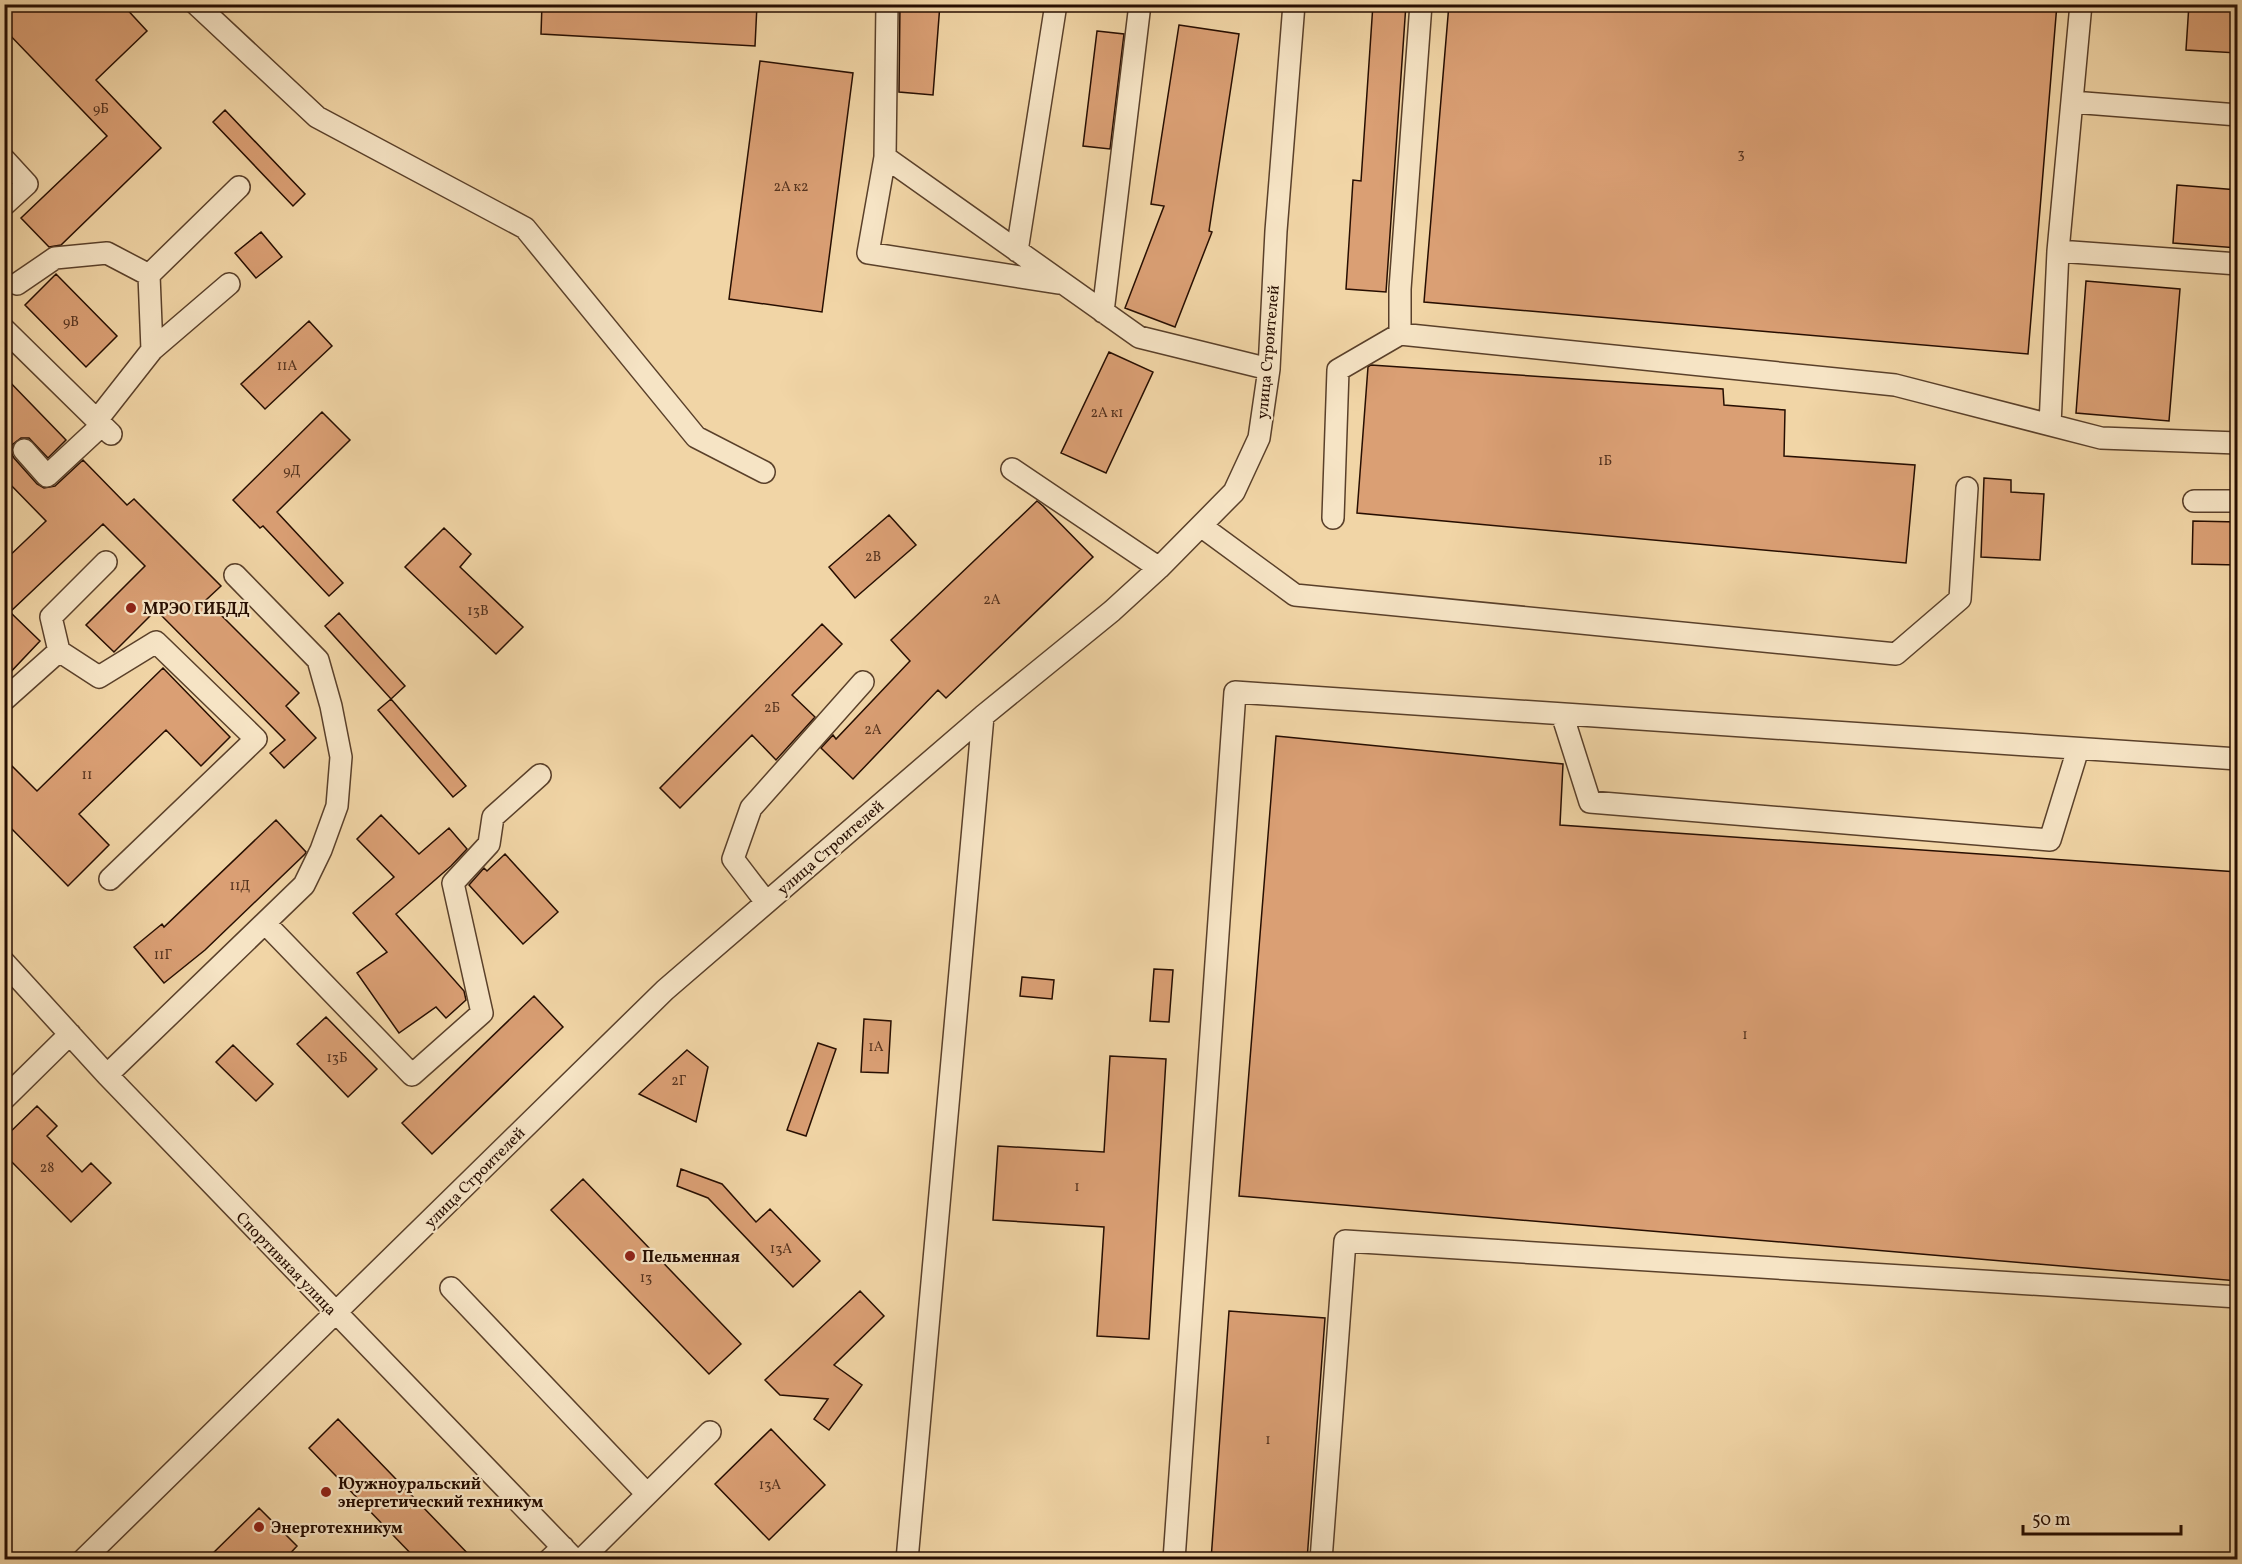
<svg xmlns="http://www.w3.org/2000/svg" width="2242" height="1564" font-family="Vollkorn,serif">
<rect width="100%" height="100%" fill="#f1d5a6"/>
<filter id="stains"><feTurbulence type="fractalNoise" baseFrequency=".00333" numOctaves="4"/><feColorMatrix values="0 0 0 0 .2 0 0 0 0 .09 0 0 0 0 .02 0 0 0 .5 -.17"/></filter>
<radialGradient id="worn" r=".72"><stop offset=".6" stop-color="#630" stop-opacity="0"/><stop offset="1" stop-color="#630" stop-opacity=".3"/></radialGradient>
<path fill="#da9f74" stroke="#270e01" stroke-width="1.5" d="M4 4H122L147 31 96 80 161 148 61 245 49 247 21 218 107 136 4 29Z
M542 4 757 5 755 46 541 34Z
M900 4H940L933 95 899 92Z
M1373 4H1406L1386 292 1346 289 1353 180 1361 181Z
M1449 4H2057L2028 354 1424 302Z
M2189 4H2238V53L2186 50Z
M1179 25 1239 34 1209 231 1212 232 1175 327 1125 308 1164 206 1151 204Z
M1097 31 1124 34 1110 149 1083 146Z
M760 61 853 73 822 312 729 299Z
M225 110 305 194 293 206 213 122Z
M2177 185 2238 190V248L2173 243Z
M261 232 282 257 256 278 235 253Z
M56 274 117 336 86 367 25 305Z
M2086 281 2180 289 2169 421 2076 413Z
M309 321 332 346 265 409 241 384Z
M1109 352 1153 372 1106 473 1061 453Z
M1371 365 1723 389 1724 405 1785 410 1784 456 1915 465 1906 563 1357 513 1368 367Z
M4 376 66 440 48 458 29 438H21L12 445 11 452 14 458 37 484 44 488 55 486 83 460 127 505 134 499 221 586 206 600 299 693 286 706 316 738 284 768 270 753 285 740 156 610 114 652 86 625 145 566 103 524 10 612 40 641 4 679V561L46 521 4 478Z
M322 412 350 440 277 512 343 583 329 596 263 526 260 528 233 500Z
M1984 478 2011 480V492L2044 494 2040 560 1981 557Z
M1037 501 1043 506 1093 557 946 698 938 690 853 779 821 748 833 735 836 739 910 661 891 640Z
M889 515 916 545 855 598 829 567Z
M2193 521 2238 522V565L2192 564Z
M444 528 471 554 460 567 523 627 496 654 405 567Z
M339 613 405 686 391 699 325 626Z
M822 624 842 644 792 695 815 717 776 760 752 735 680 808 660 788Z
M163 668 230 737 201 766 166 730 79 814 109 845 68 886 4 821V758L37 791Z
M391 699 466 786 453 797 378 710Z
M1276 736 1563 764 1560 825 2238 872V1281L1239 1196Z
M381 815 419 854 449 828 467 849 451 866 396 914 464 991 466 1000 446 1018 436 1007 399 1033 357 973 387 952 353 913 394 877 357 839Z
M276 820 306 852 305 854 205 950 164 983 134 947 162 924 164 927Z
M505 854 558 912 523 944 469 885 484 868 487 871Z
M1154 969 1173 970 1169 1022 1150 1021Z
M1022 977 1054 980 1052 999 1020 996Z
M534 996 563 1027 432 1154 402 1123Z
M326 1017 377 1069 348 1097 297 1044Z
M864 1019 891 1021 888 1073 861 1072Z
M818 1043 836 1049 806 1136 787 1130Z
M233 1045 273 1084 256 1101 216 1062Z
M687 1050 708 1067 696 1122 639 1094Z
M1110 1056 1166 1059 1149 1339 1097 1336 1104 1227 993 1220 998 1146 1104 1152Z
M37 1106 57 1126 47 1136 82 1172 91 1163 111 1183 71 1222 4 1154V1138Z
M681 1169 722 1184 756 1222 770 1209 820 1261 793 1287 708 1198 677 1186Z
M583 1179 741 1344 709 1374 551 1210Z
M860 1291 884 1316 834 1365 862 1385 829 1430 814 1419 828 1399 780 1395 765 1380Z
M1229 1311 1325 1318 1307 1560H1211Z
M338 1419 474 1560H417L309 1448Z
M771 1429 825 1485 769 1540 715 1484Z
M259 1508 297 1546 284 1560H206Z"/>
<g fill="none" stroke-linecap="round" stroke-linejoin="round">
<g stroke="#5a402a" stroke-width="24">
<path id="minor" d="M196 4 317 117 525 228 696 437 764 472
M887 4 885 157 1139 337 1269 369
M2072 102 2238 115
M885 157 868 253 1058 283
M4 159 27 184 4 205
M1017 251 1056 4
M2058 251 2238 264
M17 284 55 258 107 253 149 275
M1103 312 1140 4
M4 329 111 434
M1400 334 1895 385 2101 438 2238 443
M152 350 229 284
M97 420 152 350 149 275 239 187
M2050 425 2058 251 2081 4
M24 450 47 476 102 425
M1012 469 1159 568
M2194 501H2238
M1333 518 1338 370 1400 334V289L1421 4
M1201 526 1295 595 1896 654 1960 599 1967 488
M59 651 51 617 106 562
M4 700 59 651 99 677 156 642 256 739 110 879
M1562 714 1590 802 2050 840 2078 749
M766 902 733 859 751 808 863 682
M265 923 412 1075 482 1013 453 883 489 844 493 817 540 775
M4 962 107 1075 575 1560
M107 1075 304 885 321 850 337 806 341 757 331 706 318 660 235 575
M4 1099 70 1034
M451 1288 647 1494
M83 1560 665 990 983 716 1112 611 1159 568 1234 492 1259 438 1269 369 1276 231 1294 4
M549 1560 563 1547
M581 1560 710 1432
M907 1560 983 716
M1174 1560 1235 692 2238 759
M1321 1560 1345 1241 2238 1297"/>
</g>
<use href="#minor" stroke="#f6e4c5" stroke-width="21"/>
</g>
<g fill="#8f2418" stroke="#f6e4c5" stroke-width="2">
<circle cx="131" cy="608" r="6"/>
<circle cx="630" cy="1256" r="6"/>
<circle cx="326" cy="1492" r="6"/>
<circle cx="259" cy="1527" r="6"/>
</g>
<g text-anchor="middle" stroke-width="4.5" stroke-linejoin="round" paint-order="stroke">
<g font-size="14" fill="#54321e">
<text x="101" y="113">9Б</text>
<text x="1741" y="158">3</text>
<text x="791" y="191">2А к2</text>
<text x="71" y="326">9В</text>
<text x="287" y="370">11А</text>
<text x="1107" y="417">2А к1</text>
<text x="1605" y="465">1Б</text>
<text x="292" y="475">9Д</text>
<text x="873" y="561">2В</text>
<text x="992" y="604">2А</text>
<text x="478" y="615">13В</text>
<text x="772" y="712">2Б</text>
<text x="873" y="734">2А</text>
<text x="87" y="779">11</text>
<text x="240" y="890">11Д</text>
<text x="163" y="959">11Г</text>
<text x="1745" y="1039">1</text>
<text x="876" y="1051">1А</text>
<text x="337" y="1062">13Б</text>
<text x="679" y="1085">2Г</text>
<text x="47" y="1172">28</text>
<text x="1077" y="1191">1</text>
<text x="781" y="1253">13А</text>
<text x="646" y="1282">13</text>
<text x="1268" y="1444">1</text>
<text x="770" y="1489">13А</text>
</g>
<g font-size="16" fill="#270e01" stroke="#f6e4c5">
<text transform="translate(1267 352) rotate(-85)" y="6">улица Строителей</text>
<text transform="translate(830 847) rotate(-41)" y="6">улица Строителей</text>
<text transform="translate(474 1177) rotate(-45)" y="6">улица Строителей</text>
<text transform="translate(287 1263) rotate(46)" y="6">Спортивная улица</text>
</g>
<g font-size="16" font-weight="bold" fill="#270e01" stroke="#f6e4c5" text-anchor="start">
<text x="143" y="614">МРЭО ГИБДД</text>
<text x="642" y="1262">Пельменная</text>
<text x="338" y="1489">Юужноуральский<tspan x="338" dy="18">энергетический техникум</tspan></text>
<text x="271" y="1533">Энерготехникум</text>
</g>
</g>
<rect width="2242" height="1564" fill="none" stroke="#f1d5a6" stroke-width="24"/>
<rect x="6" y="6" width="2230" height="1552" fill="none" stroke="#270e01" stroke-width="3"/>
<rect x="12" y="12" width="2218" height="1540" fill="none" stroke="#270e01" stroke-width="1.5"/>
<path d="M2023 1525v9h158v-9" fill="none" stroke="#270e01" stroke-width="3"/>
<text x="2032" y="1525" font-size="18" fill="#270e01" stroke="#f6e4c5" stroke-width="4.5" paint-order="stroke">50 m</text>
<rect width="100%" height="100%" filter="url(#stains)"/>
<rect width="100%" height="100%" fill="url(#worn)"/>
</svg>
